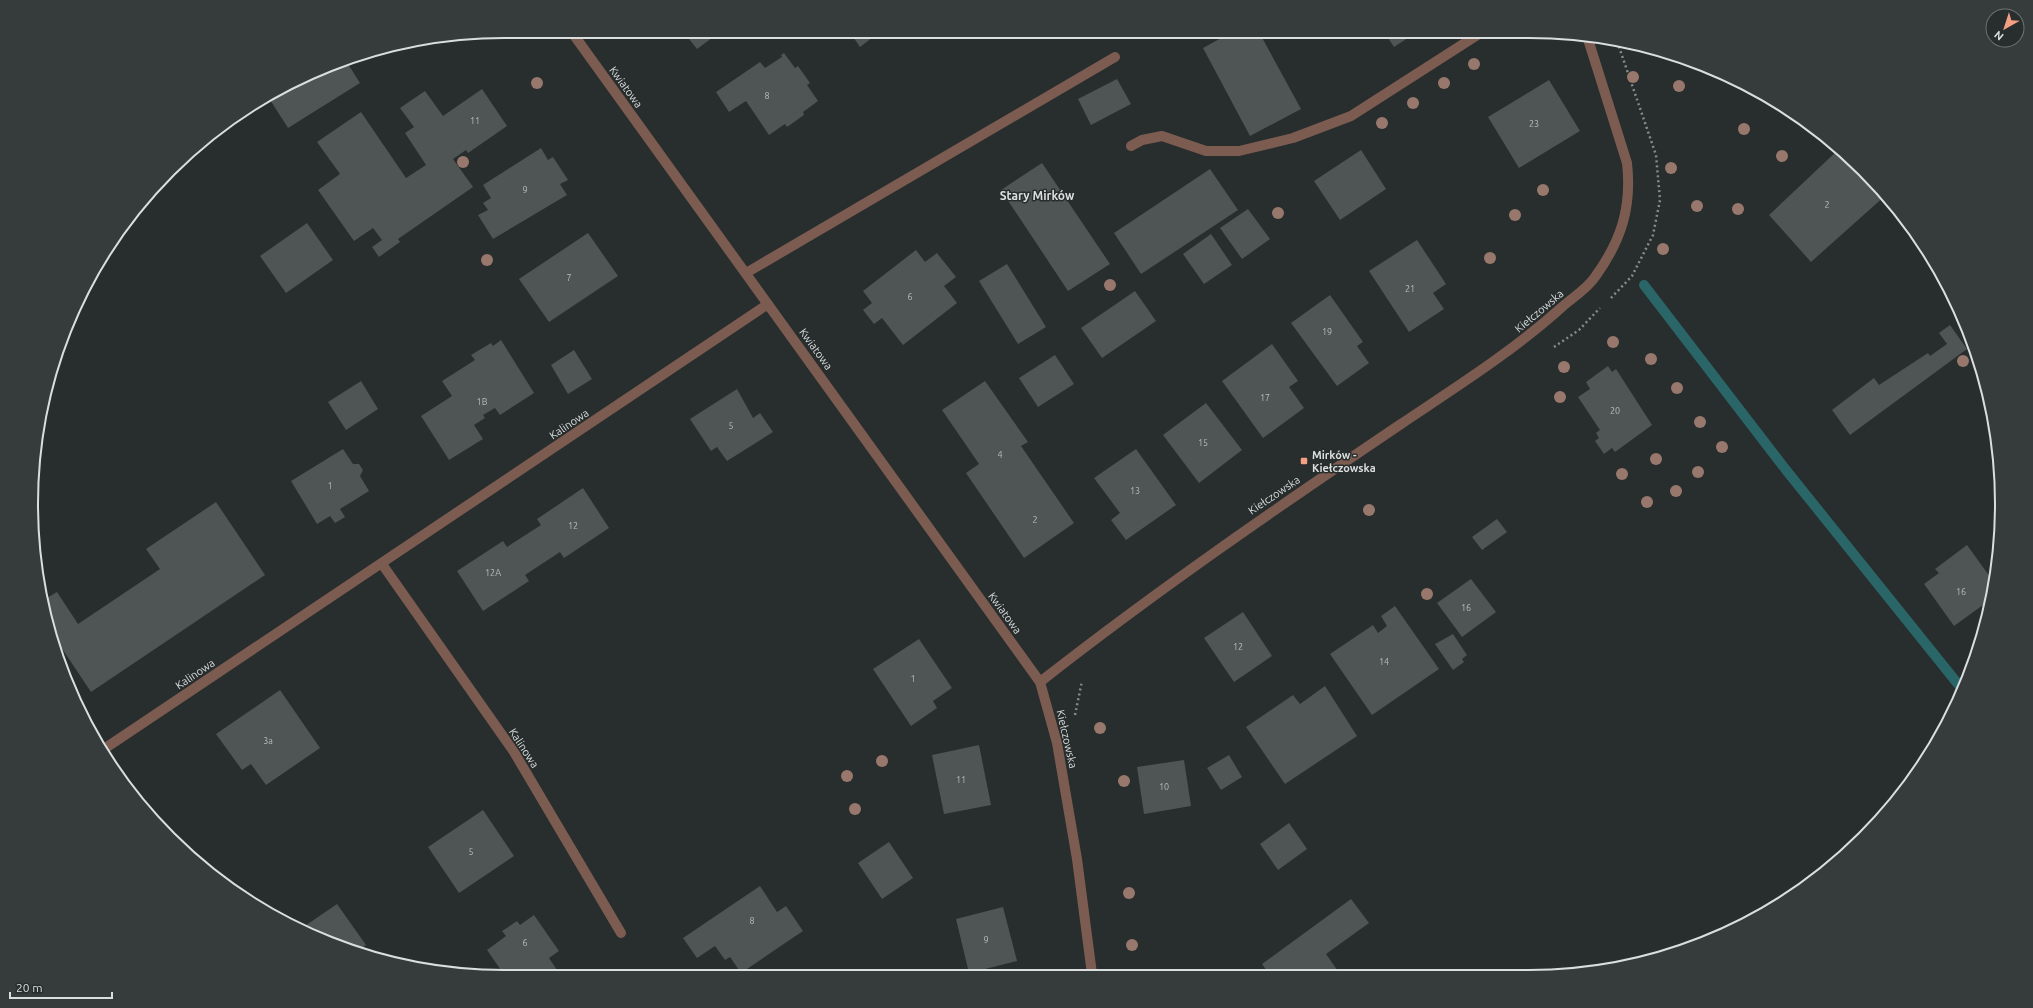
<svg xmlns="http://www.w3.org/2000/svg" width="2033" height="1008" font-family="Ubuntu,sans-serif">
<rect width="100%" height="100%" fill="#282d2d"/>
<g fill="none" stroke-linecap="round" stroke-linejoin="round">
<path stroke="#2a6568" stroke-width="10" d="M1644 285 1786 470 1962 689"/>
</g>
<path fill="#4f5454" d="M686 31H727L718 38 716 35 697 49 685 34Z
M838 31H848L842 36Z
M849 31H881L860 47Z
M1207 32H1215L1211 36Z
M1232 32H1259L1301 109 1250 136 1203 48Z
M1384 32H1417L1394 47Z
M420 39 410 46 407 41 412 40Z
M784 53 795 68 798 66 810 83 807 85 818 101 803 112 804 115 787 127 785 124 769 135 746 101 729 112 716 92 760 62 765 68 782 57 781 55Z
M357 55 358 58 348 64 360 83 288 128 267 95Z
M1117 79 1131 104 1091 125 1078 99Z
M1549 80 1580 131 1519 168 1488 117Z
M482 89 507 126 468 153 466 150 453 159 473 187 398 239 400 242 379 257 372 247 382 240 373 228 354 241 318 190 340 174 317 142 361 112 406 178 426 165 405 133 414 127 400 108 425 91 443 116Z
M541 148 548 160 553 157 568 180 560 184 567 195 493 239 478 215 488 210 483 203 491 198 483 185Z
M1839 149 1886 195 1811 262 1769 215Z
M1361 150 1386 189 1340 220 1314 181Z
M1042 163 1110 264 1068 291 1001 190Z
M1210 169 1238 210 1141 274 1114 233Z
M1248 209 1270 239 1242 259 1220 228Z
M307 223 333 260 286 293 260 256Z
M588 233 618 276 549 322 519 279Z
M1211 234 1232 265 1204 284 1183 254Z
M1417 240 1446 284 1433 293 1444 309 1409 332 1369 271Z
M916 250 925 262 937 253 956 277 944 286 957 303 903 345 882 318 874 324 863 310 872 303 863 291Z
M1007 264 1046 327 1018 344 979 281Z
M1135 291 1156 321 1102 358 1081 328Z
M1330 295 1363 342 1357 346 1369 363 1337 386 1291 323Z
M1950 325 1967 349 1850 435 1832 410 1874 378 1879 385 1928 353 1930 356 1947 344 1939 333Z
M501 340 534 393 500 415 495 408 483 415 485 418 474 425 483 439 449 460 421 416 452 396 442 381 475 360 471 355 491 343 493 346Z
M1272 344 1298 381 1289 387 1304 408 1263 438 1222 381Z
M574 350 592 379 568 394 551 365Z
M1055 355 1074 384 1038 407 1019 378Z
M1608 366 1612 372 1616 369 1652 425 1615 452 1612 448 1604 454 1595 441 1599 438 1596 433 1600 430 1578 397 1590 389 1586 382Z
M361 381 378 409 346 430 328 402Z
M985 381 1028 442 1021 446 1074 523 1024 558 966 473 979 464 942 410Z
M737 389 753 418 760 413 773 432 727 461 717 447 711 451 690 419Z
M1206 403 1242 450 1199 483 1163 435Z
M343 449 353 464H359L363 470 360 476 369 491 340 509 345 517 335 523 330 516 317 524 291 481Z
M1136 449 1176 505 1126 540 1111 520 1120 513 1094 478Z
M583 488 609 528 564 558 560 552 525 575 529 581 483 611 457 571 503 541 507 547 541 525 537 519Z
M216 502 265 575 91 692 47 626 42 601 57 592 78 624 160 569 146 549Z
M1497 519 1507 532 1482 550 1472 537Z
M1967 545 1993 581 1990 600 1954 626 1924 584 1939 573 1935 569Z
M1471 579 1496 612 1462 637 1437 603Z
M1395 606 1439 669 1372 715 1330 654 1373 625 1378 633 1387 626 1381 616Z
M1243 612 1272 656 1234 682 1204 638Z
M1453 634 1467 655 1462 659 1464 662 1453 670 1435 644Z
M919 639 952 688 933 701 937 708 911 726 873 669Z
M1325 686 1357 736 1285 784 1246 727 1293 695 1300 704Z
M280 690 320 748 266 785 251 764 242 770 216 734Z
M979 745 991 805 944 814 932 755Z
M1229 755 1242 777 1221 790 1207 768Z
M1184 760 1191 806 1144 814 1137 767Z
M483 810 514 856 459 893 428 847Z
M1289 823 1307 849 1278 870 1260 844Z
M889 842 913 878 882 899 858 863Z
M760 886 777 912 786 906 803 931 741 973 730 957 725 960 715 946 697 958 683 938Z
M1351 899 1369 923 1326 954 1340 974H1269L1262 964Z
M337 904 366 945 357 951 299 930Z
M1003 907 1017 961 969 973 956 919Z
M534 915 559 951 549 958 559 973 556 976H505L487 950 506 936 502 931 517 921 520 925Z"/>
<g fill="none" stroke-linecap="round" stroke-linejoin="round">
<path stroke="#868b8b" stroke-width="2.5" stroke-dasharray="2 3" stroke-linecap="butt" d="M1611 298 1632 276 1653 235 1660 200 1656 155 1617 41
M1554 347 1579 330 1600 308
M1075 715 1082 681"/>
<path stroke="#7c5c51" stroke-width="10" d="M1131 146 1142 140 1162 136 1206 151H1239L1293 138 1351 116 1482 32
M746 273 1115 57"/>
<path stroke="#7c5c51" stroke-width="10" d="M571 31 1040 682 1057 743 1077 859 1092 974
M382 564 514 752 621 933
M1040 682C1156 591 1278 507 1401 424 1456 387 1512 352 1562 307 1572 298 1587 289 1595 277 1621 241 1632 208 1627 163L1587 36
M101 751 768 304"/>
</g>
<g fill="#98786c">
<circle cx="1474" cy="64" r="6"/>
<circle cx="1633" cy="77" r="6"/>
<circle cx="537" cy="83" r="6"/>
<circle cx="1444" cy="83" r="6"/>
<circle cx="1679" cy="86" r="6"/>
<circle cx="1413" cy="103" r="6"/>
<circle cx="1382" cy="123" r="6"/>
<circle cx="1744" cy="129" r="6"/>
<circle cx="1782" cy="156" r="6"/>
<circle cx="463" cy="162" r="6"/>
<circle cx="1671" cy="168" r="6"/>
<circle cx="1543" cy="190" r="6"/>
<circle cx="1697" cy="206" r="6"/>
<circle cx="1738" cy="209" r="6"/>
<circle cx="1278" cy="213" r="6"/>
<circle cx="1515" cy="215" r="6"/>
<circle cx="1663" cy="249" r="6"/>
<circle cx="1490" cy="258" r="6"/>
<circle cx="487" cy="260" r="6"/>
<circle cx="1110" cy="285" r="6"/>
<circle cx="1613" cy="342" r="6"/>
<circle cx="1651" cy="359" r="6"/>
<circle cx="1963" cy="361" r="6"/>
<circle cx="1564" cy="367" r="6"/>
<circle cx="1677" cy="388" r="6"/>
<circle cx="1560" cy="397" r="6"/>
<circle cx="1700" cy="422" r="6"/>
<circle cx="1722" cy="447" r="6"/>
<circle cx="1656" cy="459" r="6"/>
<circle cx="1698" cy="472" r="6"/>
<circle cx="1622" cy="474" r="6"/>
<circle cx="1676" cy="491" r="6"/>
<circle cx="1647" cy="502" r="6"/>
<circle cx="1369" cy="510" r="6"/>
<circle cx="1427" cy="594" r="6"/>
<circle cx="1100" cy="728" r="6"/>
<circle cx="882" cy="761" r="6"/>
<circle cx="847" cy="776" r="6"/>
<circle cx="1124" cy="781" r="6"/>
<circle cx="855" cy="809" r="6"/>
<circle cx="1129" cy="893" r="6"/>
<circle cx="1132" cy="945" r="6"/>
</g>
<rect fill="#f39f83" stroke="#282d2d" stroke-width="1.5" x="1300" y="457" width="8" height="8" rx="2"/>
<g text-anchor="middle" stroke-width="3" stroke-linejoin="round" paint-order="stroke">
<g font-size="9" fill="#b7bcbc">
<text x="767" y="99">8</text>
<text x="475" y="124">11</text>
<text x="1534" y="127">23</text>
<text x="525" y="193">9</text>
<text x="1827" y="208">2</text>
<text x="569" y="281">7</text>
<text x="1410" y="292">21</text>
<text x="910" y="300">6</text>
<text x="1327" y="335">19</text>
<text x="1265" y="401">17</text>
<text x="482" y="405">1B</text>
<text x="1615" y="414">20</text>
<text x="731" y="429">5</text>
<text x="1203" y="446">15</text>
<text x="1000" y="458">4</text>
<text x="330" y="489">1</text>
<text x="1135" y="494">13</text>
<text x="1035" y="523">2</text>
<text x="573" y="529">12</text>
<text x="493" y="576">12A</text>
<text x="1961" y="595">16</text>
<text x="1466" y="611">16</text>
<text x="1238" y="650">12</text>
<text x="1384" y="665">14</text>
<text x="913" y="682">1</text>
<text x="268" y="744">3a</text>
<text x="961" y="783">11</text>
<text x="1164" y="790">10</text>
<text x="471" y="855">5</text>
<text x="752" y="924">8</text>
<text x="986" y="943">9</text>
<text x="525" y="946">6</text>
</g>
<g font-size="11" fill="#dadede" stroke="#282d2d">
<text transform="translate(626 87) rotate(54)" y="4">Kwiatowa</text>
<text transform="translate(1539 311) rotate(-40)" y="4">Kiełczowska</text>
<text transform="translate(816 349) rotate(54)" y="4">Kwiatowa</text>
<text transform="translate(569 424) rotate(-34)" y="4">Kalinowa</text>
<text transform="translate(1274 495) rotate(-34)" y="4">Kiełczowska</text>
<text transform="translate(1005 613) rotate(54)" y="4">Kwiatowa</text>
<text transform="translate(195 674) rotate(-34)" y="4">Kalinowa</text>
<text transform="translate(1067 739) rotate(77)" y="4">Kiełczowska</text>
<text transform="translate(524 748) rotate(57)" y="4">Kalinowa</text>
</g>
<g font-size="11" font-weight="bold" fill="#dadede" stroke="#282d2d" text-anchor="start">
<text x="1312" y="459">Mirków -<tspan x="1312" dy="13">Kiełczowska</tspan></text>
</g>
<g font-size="12" font-weight="bold" fill="#dadede" stroke="#282d2d">
<text x="1037" y="200">Stary Mirków</text>
</g>
</g>
<path d="M0 0H2033V1008H0ZM504 38H1529A466 466 0 0 1 1995 504V504A466 466 0 0 1 1529 970H504A466 466 0 0 1 38 504V504A466 466 0 0 1 504 38Z" fill="#363b3b" fill-rule="evenodd"/>
<path fill="none" stroke="#dadede" stroke-width="2" d="M504 38H1529A466 466 0 0 1 1995 504V504A466 466 0 0 1 1529 970H504A466 466 0 0 1 38 504V504A466 466 0 0 1 504 38Z"/>
<g transform="translate(2005 28) rotate(219)"><circle r="19" fill="#282d2d" stroke="#6f7474"/>
<path d="M0-3L7 15L0 10L-7 15Z" fill="#f39f83"/>
<text y="-6" font-size="11" font-weight="bold" text-anchor="middle" fill="#dadede">N</text>
</g>
<path d="M10 992v6h102v-6" fill="none" stroke="#dadede" stroke-width="2"/>
<text x="16" y="992" font-size="12" fill="#dadede" stroke="#282d2d" stroke-width="3" paint-order="stroke">20 m</text>
</svg>
